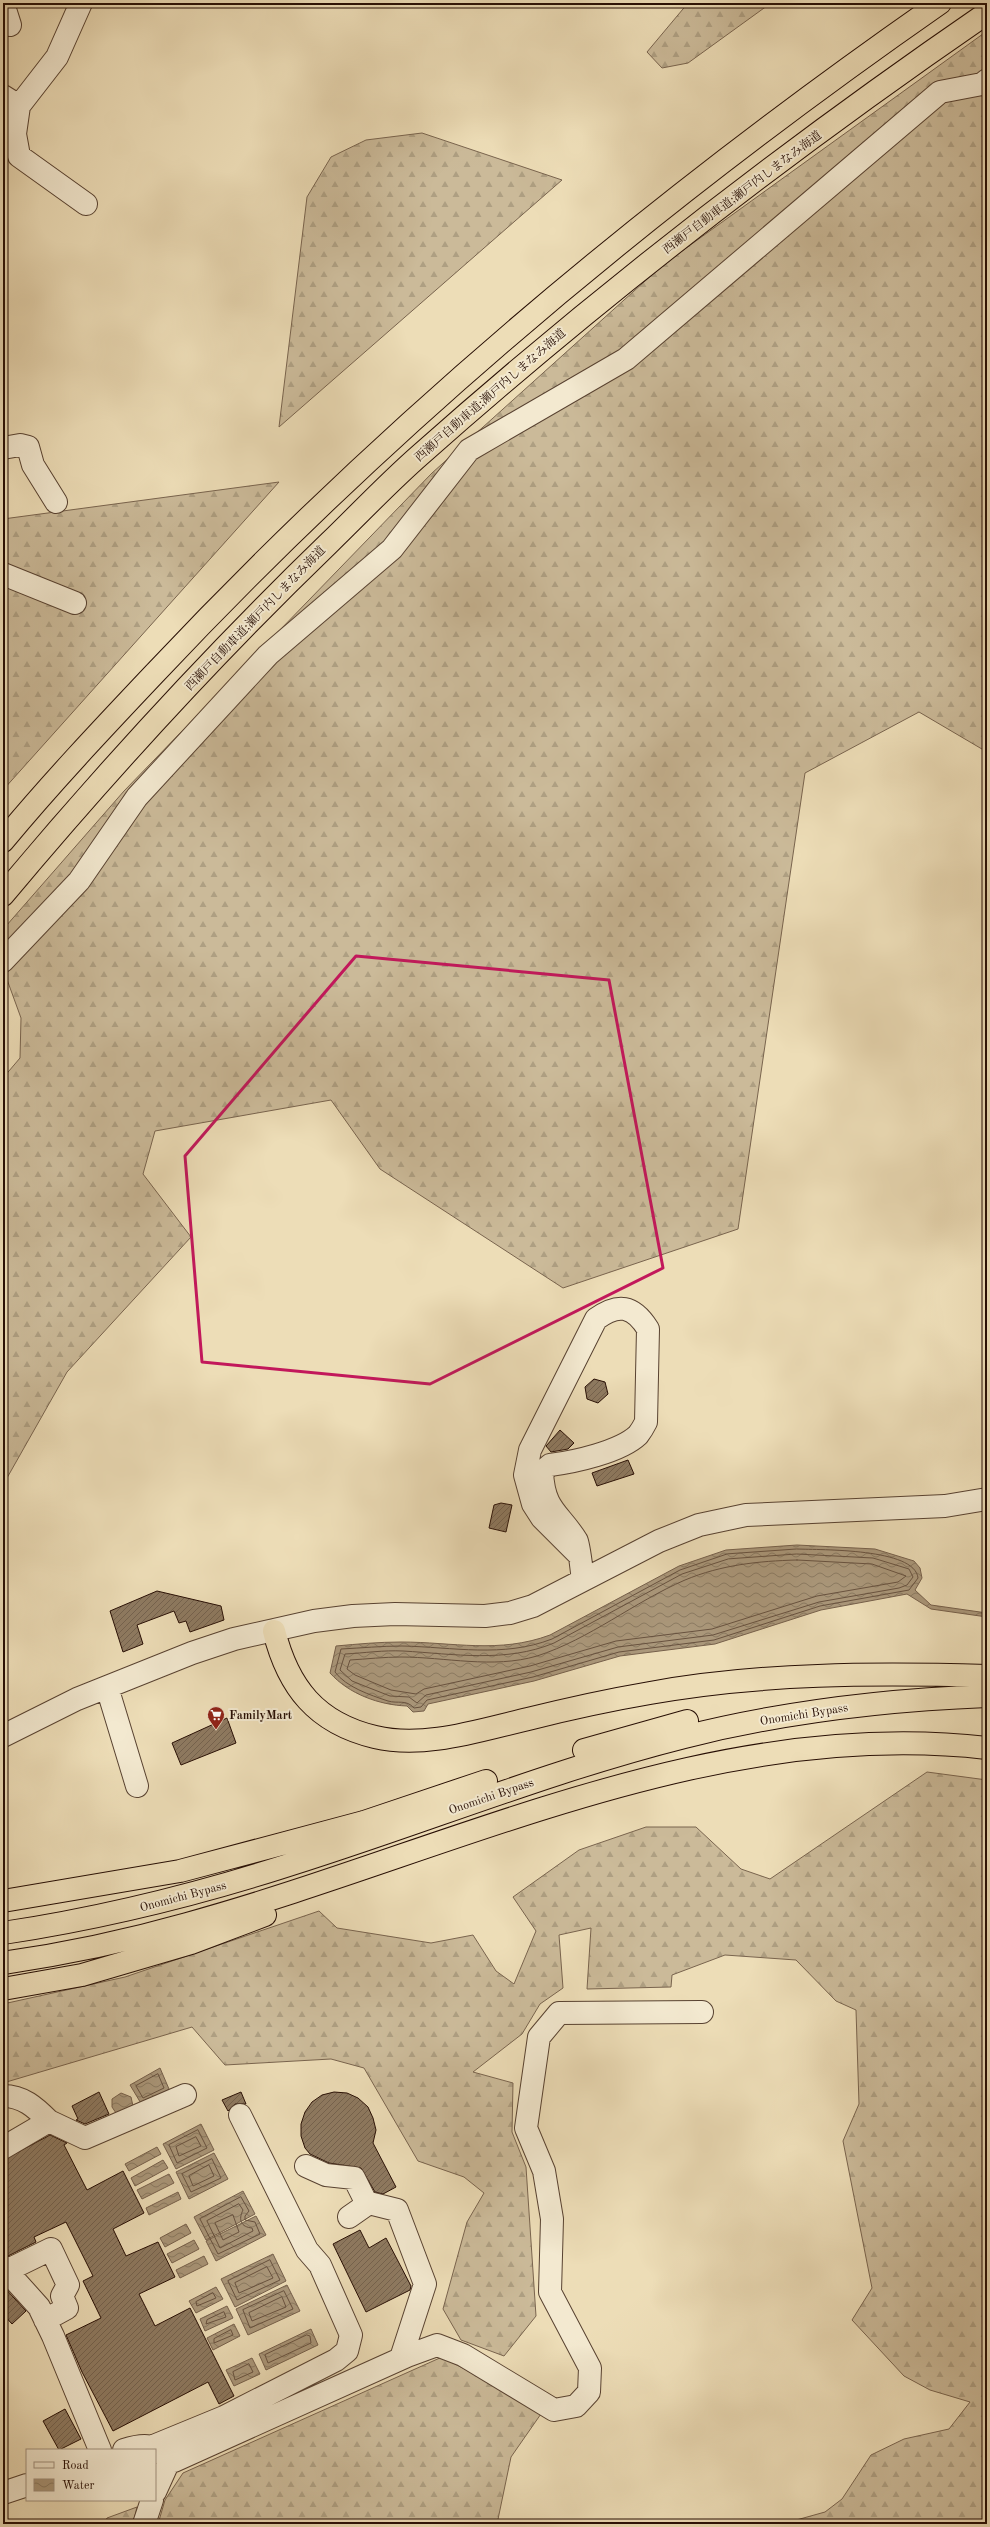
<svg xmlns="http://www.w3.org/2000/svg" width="990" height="2527" font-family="'Old Standard TT','Noto Serif JP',serif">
<defs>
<pattern id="forest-firs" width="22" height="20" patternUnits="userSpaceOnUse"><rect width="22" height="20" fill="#cbba99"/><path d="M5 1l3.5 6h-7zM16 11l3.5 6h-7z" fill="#ae9f82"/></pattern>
<pattern id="water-waves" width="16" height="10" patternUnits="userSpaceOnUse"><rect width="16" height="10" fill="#aa977a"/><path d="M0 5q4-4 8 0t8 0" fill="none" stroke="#8a7a62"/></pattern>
<pattern id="building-hatch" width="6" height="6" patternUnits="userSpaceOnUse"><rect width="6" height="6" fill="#8e7a61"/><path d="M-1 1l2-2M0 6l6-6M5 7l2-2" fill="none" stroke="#74624e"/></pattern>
</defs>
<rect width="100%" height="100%" fill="#edddb7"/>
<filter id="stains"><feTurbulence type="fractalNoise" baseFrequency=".005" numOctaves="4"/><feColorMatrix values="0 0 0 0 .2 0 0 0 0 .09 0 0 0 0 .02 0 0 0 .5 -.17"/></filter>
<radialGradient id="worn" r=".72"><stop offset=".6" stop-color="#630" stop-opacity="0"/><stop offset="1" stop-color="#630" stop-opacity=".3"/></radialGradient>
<path fill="url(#forest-firs)" stroke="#79644e" d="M688 3H771L688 63 662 68 647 52Z
M987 31V752L919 712 805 773 738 1229 563 1288 380 1169 331 1100 155 1131 143 1174 191 1237 67 1372 3 1485V1404L7 1393 3 1386V1078L20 1058 21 1018 5 974 3 950 6 926 124 791 432 473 664 264Z
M422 133 562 180 279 427 307 197 331 157 366 140Z
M279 482 3 790V519Z
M927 1772 987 1780V2524H782L825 2512 842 2499 871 2455 904 2439 949 2429 970 2402 930 2390 904 2376 852 2320 872 2288 843 2141 859 2104 856 2010 836 2001 796 1960 725 1955 672 1975 671 1987 587 1989 591 1928 559 1935 563 1988 540 2004 522 2034 473 2072 513 2083 512 2132 526 2167 536 2316 504 2356 461 2340 443 2309 467 2222 484 2193 464 2177 418 2161 364 2068 331 2059 225 2065 192 2027 3 2083V2004L125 1977 319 1911 337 1928 431 1943 473 1935 496 1971 514 1984 536 1931 513 1897 579 1850 646 1827H696L741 1869 770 1879Z
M442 2357 543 2411 511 2457 497 2524H158L165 2500 183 2473Z
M137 2507 133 2524H104L107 2518Z"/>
<path fill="url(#water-waves)" stroke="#76604b" d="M797 1545 875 1549 914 1561 920 1568 922 1578 915 1590 931 1605 987 1613V1617L931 1609 907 1594 821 1610 715 1644 620 1656 534 1681 428 1704 424 1711 413 1712 407 1706C379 1705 349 1694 330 1673L336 1646C358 1644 379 1642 401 1642 453 1642 499 1654 550 1635L679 1566 726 1550Z
M160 2068 169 2089 142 2105 130 2085Z
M121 2093 131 2097 133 2106 116 2113 112 2107V2099Z
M201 2124 214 2150 176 2169 163 2144Z
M157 2147 161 2154 129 2171 125 2164Z
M214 2153 228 2179 189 2199 176 2172Z
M163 2160 168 2168 135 2186 131 2178Z
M169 2174 174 2183 142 2199 137 2190Z
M243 2191 255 2214 206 2240 194 2217Z
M178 2192 181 2199 149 2215 146 2208Z
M256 2216 266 2235 216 2261 206 2241Z
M186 2224 191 2233 165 2247 160 2238Z
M194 2240 199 2249 172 2263 167 2254Z
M273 2254 286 2281 235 2307 221 2279Z
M204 2256 208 2264 180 2278 176 2270Z
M287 2285 300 2311 248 2335 236 2309Z
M216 2287 223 2299 196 2313 189 2301Z
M227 2306 233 2318 205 2331 200 2319Z
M234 2324 240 2336 213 2350 207 2338Z
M311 2329 318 2345 266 2370 259 2354Z
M252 2358 260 2374 234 2386 226 2370Z"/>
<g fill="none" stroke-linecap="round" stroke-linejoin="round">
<path stroke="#68523f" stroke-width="1" d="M797 1549C821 1550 915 1548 918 1578L909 1590 820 1606 714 1640 619 1652 533 1677 427 1700 421 1707 414 1708C406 1699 398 1704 388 1701 370 1695 346 1687 335 1672L341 1649C361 1648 382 1646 402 1646 453 1647 503 1658 552 1639L680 1570 727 1554Z
M797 1554 873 1558 909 1569 913 1577 907 1585 899 1588 819 1602 713 1635 618 1647 531 1672 426 1695 417 1703 409 1697 390 1696 367 1687 352 1681 340 1670 345 1654C364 1653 384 1650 403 1651 454 1654 506 1663 554 1643L682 1574 728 1559Z
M797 1560 872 1564 906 1576 898 1582 817 1596 712 1629 616 1641 530 1666 424 1689 416 1694 391 1690 355 1675 347 1669 350 1660C367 1659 384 1657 401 1657 445 1657 493 1669 537 1656 590 1639 634 1602 685 1580 721 1565 758 1561 797 1560Z
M158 2074 164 2088 143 2098 136 2086Z
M198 2130 207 2148 177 2163 169 2145Z
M196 2137 201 2146 179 2156 176 2147Z
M212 2159 221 2178 191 2192 182 2174Z
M209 2165 214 2176 193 2186 189 2176Z
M241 2197 249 2211 245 2216V2220L255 2222 260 2234 218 2254 200 2219Z
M239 2204 243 2210C238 2220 241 2227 252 2228L253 2231 220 2248 207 2221Z
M233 2215 239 2232 223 2240 215 2223Z
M270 2260 280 2280 237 2300 228 2281Z
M267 2267 273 2278 239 2293 235 2283Z
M284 2291 293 2309 250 2328 243 2310Z
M213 2293 216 2298 197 2306 196 2302Z
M282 2297 286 2307 252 2321 249 2313Z
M224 2312 226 2317 206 2324 207 2320Z
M231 2330 233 2335 214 2343V2339Z
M307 2335 310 2336 311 2343 268 2363 265 2355Z
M249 2364 253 2372 235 2380 233 2372Z"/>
</g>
<path fill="url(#building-hatch)" stroke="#270e04" d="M594 1379 605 1382 608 1394 598 1403 587 1399 585 1387Z
M560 1430 574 1443 568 1449 551 1452 546 1446Z
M628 1460 634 1474 597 1486 592 1473Z
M501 1503 512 1505 506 1532 489 1528 494 1505Z
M157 1591 221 1606 224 1620 190 1632 186 1621 179 1623 174 1611 137 1625 143 1644 123 1652 110 1611Z
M227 1718 236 1743 181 1765 172 1743Z
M99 2092 109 2114 85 2124 76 2120 78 2119 72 2106Z
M241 2092 246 2104H235L228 2111 222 2100Z
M334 2092 347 2093 358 2098 368 2107 373 2118 376 2130 373 2143 396 2187 383 2194 375 2192 361 2168 329 2163 310 2154 305 2148 301 2136V2124L305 2112 312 2102 322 2095Z
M50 2135 67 2143 64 2145 87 2190 123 2171 144 2213 113 2229 126 2256 158 2242 175 2277 139 2294 155 2326 190 2308 234 2396 219 2404 208 2382 113 2431 82 2372 66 2335 101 2318 83 2281 93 2276 66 2222 34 2237 36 2242 8 2256 3 2255V2160Z
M360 2230 369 2248 386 2238 411 2286 410 2290 366 2312 333 2244Z
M3 2286 26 2311 12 2324 3 2314Z
M65 2409 81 2439 59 2450 43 2421Z"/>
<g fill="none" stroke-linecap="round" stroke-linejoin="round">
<g stroke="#584231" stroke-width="24">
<path id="minor" d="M3 3 10 25
M3 96 19 106 57 57 81 3
M19 106 15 134 19 156 86 204
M3 448 20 445 28 447 33 465 56 502
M3 574 75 603
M3 961 79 881 137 797 268 655 392 549 469 450 626 359 940 92 982 84 987 80
M579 1555 542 1518 533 1504 525 1475 530 1450 596 1319C618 1303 633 1305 648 1329L646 1422C644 1426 641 1431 638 1435 620 1452 574 1462 550 1465L542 1472C544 1511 559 1512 577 1541 579 1544 582 1574 583 1580
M107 1687 137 1786
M3 1736 77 1699 192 1653 234 1639 314 1621 353 1616 395 1614 485 1616 510 1613 533 1606 659 1541 699 1525 746 1515 945 1506 987 1499
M3 2096C23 2096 35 2107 49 2121L3 2148
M49 2121 85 2138 185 2095
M306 2166 326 2175 354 2178 367 2204
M349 2217 369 2203 397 2210 425 2284 401 2358
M3 2267 39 2307 53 2336 100 2450
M6 2271 51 2249 68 2285 62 2296 67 2308 45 2320
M151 2447 224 2417 336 2360 347 2351 351 2335 320 2265 307 2250 240 2115
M124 2450C146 2443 154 2444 169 2461H174L407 2356 437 2345 463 2355 554 2410 576 2406 589 2392 590 2368 550 2292 552 2219 544 2171 526 2128 539 2037 559 2013 702 2012
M155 2492 169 2461
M3 2493 27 2485
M144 2524 152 2500"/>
</g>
<g stroke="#270e04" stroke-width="24">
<path id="highway" d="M3 841C51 783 104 727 156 672 392 421 657 200 940 3
M3 895C106 772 214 654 329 543 359 514 388 483 420 455 599 296 789 149 987 13
M274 1631C288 1687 316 1723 375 1737 424 1749 480 1730 528 1719 568 1709 609 1700 650 1693 761 1673 875 1673 987 1676
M584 1750 687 1721
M3 1901 180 1871 364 1822 486 1781
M3 1933C96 1919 187 1897 276 1869 413 1827 545 1772 684 1737 783 1712 885 1700 987 1696
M3 1963C65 1954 127 1941 187 1924 449 1852 708 1716 987 1748
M3 1989 82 1975 191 1943 265 1915"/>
</g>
<use href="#minor" stroke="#f3e9d0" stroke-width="22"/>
<use href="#highway" stroke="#edddb7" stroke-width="22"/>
</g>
<path fill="none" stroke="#c2185b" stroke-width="3" stroke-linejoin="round" d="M356 956 609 980 663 1268 430 1384 202 1362 185 1156Z"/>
<defs>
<g id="supermarket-pin" transform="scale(0.9)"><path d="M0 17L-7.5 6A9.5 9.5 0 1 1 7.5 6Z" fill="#8f2418" stroke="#f3e9d0"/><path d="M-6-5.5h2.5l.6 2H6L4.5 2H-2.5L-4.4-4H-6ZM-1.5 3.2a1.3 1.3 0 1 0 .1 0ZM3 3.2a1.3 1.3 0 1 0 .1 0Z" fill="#fff"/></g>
</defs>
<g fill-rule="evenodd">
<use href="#supermarket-pin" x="216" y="1715"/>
</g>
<g text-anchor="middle" stroke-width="4" stroke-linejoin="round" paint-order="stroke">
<g font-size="12" fill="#270e04" stroke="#f3e9d0">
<text transform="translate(742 192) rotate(-37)" y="4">西瀬戸自動車道;瀬戸内しまなみ海道</text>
<text transform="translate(490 395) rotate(-41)" y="4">西瀬戸自動車道;瀬戸内しまなみ海道</text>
<text transform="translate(255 618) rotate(-46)" y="4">西瀬戸自動車道;瀬戸内しまなみ海道</text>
<text transform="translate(804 1714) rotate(-9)" y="4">Onomichi Bypass</text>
<text transform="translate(491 1796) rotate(-19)" y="4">Onomichi Bypass</text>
<text transform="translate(183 1896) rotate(-15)" y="4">Onomichi Bypass</text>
</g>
<g font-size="12" font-weight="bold" fill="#270e04" stroke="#f3e9d0" text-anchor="start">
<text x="229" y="1719">FamilyMart</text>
</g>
</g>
<rect width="990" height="2527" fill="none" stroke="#edddb7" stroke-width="16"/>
<rect x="4" y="4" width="982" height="2519" fill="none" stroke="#270e04" stroke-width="2"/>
<rect x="8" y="8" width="974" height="2511" fill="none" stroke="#270e04"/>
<rect x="26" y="2449" width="130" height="52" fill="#f3e9d0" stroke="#a1917e"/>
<rect x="34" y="2462" width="20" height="6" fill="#f3e9d0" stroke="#a1917e"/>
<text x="62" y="2469" font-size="12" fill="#270e04">Road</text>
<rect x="34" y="2479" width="20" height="12" fill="url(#water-waves)" stroke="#a1917e"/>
<text x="62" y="2489" font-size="12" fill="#270e04">Water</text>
<rect width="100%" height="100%" filter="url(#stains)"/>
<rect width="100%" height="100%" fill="url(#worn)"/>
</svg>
